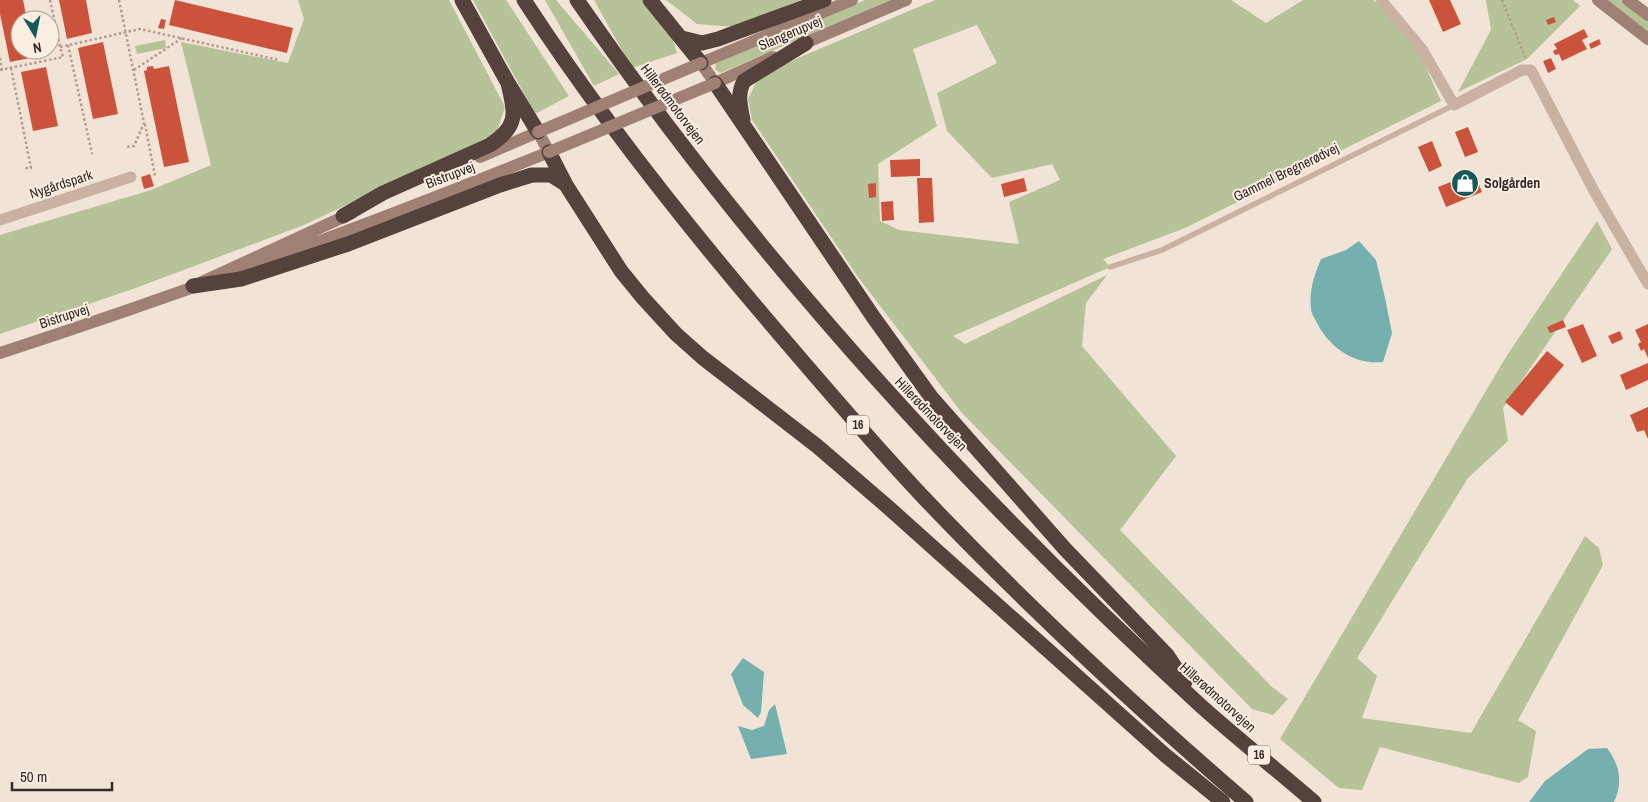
<svg xmlns="http://www.w3.org/2000/svg" width="1648" height="802" font-family="'Archivo Narrow',sans-serif">
<rect width="100%" height="100%" fill="#f2e3d7"/>
<path fill="#b6c297" fill-rule="evenodd" d="M298 0H449L505 107 496 134 304 225 130 290 0 334V235L151 190 211 165 181 42 288 63 304 19Z
M473 0H506L569 96 535 114Z
M545 0H556L619 74 594 86Z
M594 0H642L672 37 677 53 632 68Z
M666 0H801L734 27 697 24Z
M865 0H890L723 72 720 73 715 69 716 63Z
M935 0H1231L1266 23 1303 0H1373L1386 11 1421 56 1441 101 1185 228 1103 259 1110 267 953 336 965 344 1107 275 1086 303 1082 346 1176 456 1120 530 1272 687 1288 699 1273 715 1252 709 962 413 858 277 752 120 748 99 760 74ZM977 25 997 63 937 93 947 131 992 178 1052 164 1060 180 1009 202 1019 244 899 230 880 221 878 164 937 126 913 49Z
M1486 0H1573L1580 6 1527 59 1458 92 1491 30Z
M1604 0H1621L1648 21V33Z
M165 40 166 48 137 54 135 46Z
M1597 221 1612 249 1503 408 1508 441 1468 478 1357 658 1377 676 1362 718 1471 733 1585 536 1599 548 1603 565 1518 720 1536 731 1528 777 1519 783 1380 747 1362 790 1339 788 1280 739 1506 357Z"/>
<path fill="#75b0ae" d="M1359 241 1376 260 1385 298 1392 333 1383 362C1354 365 1330 348 1317 323 1315 318 1311 314 1311 309 1309 290 1314 276 1321 259L1346 250Z
M743 658 764 672 761 712 758 718 743 705 731 674Z
M775 704 787 754 751 759 738 726 752 730 764 726 769 710Z
M1607 748C1620 765 1623 783 1614 802H1529L1545 781 1588 749Z"/>
<path fill="#cc533b" d="M0 0H23L27 20H20V50H34L35 57 10 62 0 14Z
M59 0H86L92 33 67 39Z
M175 0 293 28 287 53 169 25Z
M1429 0H1450L1461 24 1443 32Z
M1554 17 1556 22 1548 25 1546 20Z
M161 19 166 20 164 29 158 28Z
M1584 29 1588 37 1582 40 1587 49 1562 61 1559 54 1555 55 1553 51 1557 49 1554 44Z
M1599 39 1601 44 1591 49 1589 44Z
M103 42 118 114 93 119 78 48Z
M1551 58 1556 69 1548 73 1543 61Z
M153 66 154 69 169 66 189 162 164 167 144 71 147 70V67Z
M46 67 58 126 33 131 21 72Z
M1468 127 1478 152 1465 157 1455 132Z
M1432 141 1442 166 1429 172 1418 147Z
M920 159V176L891 177 890 160Z
M1474 173 1482 192 1446 207 1438 187Z
M150 174 154 186 144 189 141 177Z
M917 178H932L934 222 919 223Z
M1024 178 1027 191 1004 197 1001 184Z
M876 183V197L869 198 868 184Z
M893 201 894 220 882 221 881 202Z
M1563 320 1566 327 1550 333 1547 327Z
M1583 324 1597 356 1582 363 1567 330Z
M1648 324V358L1644 349 1641 351 1638 344 1641 342 1635 330Z
M1620 331 1623 339 1612 344 1608 336Z
M1547 351 1564 365 1522 416 1505 402Z
M1648 363V380L1626 390 1620 375Z
M1648 407V439L1644 430 1637 432 1630 415Z"/>
<g fill="none" stroke-linecap="round" stroke-linejoin="round">
<path stroke="#b69c8d" stroke-width="2.5" stroke-dasharray="2.5 2.5" stroke-linecap="butt" d="M50 0 60 47
M119 0 144 123 134 146 125 147
M1502 0 1526 59
M68 45 92 154
M0 58 2 70
M11 68 31 168H25
M0 70 63 57 60 47 140 29 279 60
M134 70 182 38
M145 124 155 176"/>
<path stroke="#cab2a3" stroke-width="5.5" d="M1110 267 1162 250 1454 105"/>
<path stroke="#cab2a3" stroke-width="11" d="M1381 0 1422 49 1454 105 1522 70H1531L1594 191 1648 284
M0 220 131 177"/>
<path stroke="#9e8074" stroke-width="12" d="M1598 0 1648 39
M1628 0 1648 15
M798 46 906 0
M773 57 715 83 701 63 852 0
M202 282 352 213
M0 353C185 293 368 225 549 152L538 132 480 157"/>
<path stroke="#56423c" stroke-width="15" d="M462 0 508 83 538 132
M524 0C596 111 678 215 764 316 817 378 870 441 926 500 1027 606 1135 706 1246 802
M577 0C755 259 970 494 1201 706 1238 739 1277 770 1314 802
M650 0 701 63
M682 38 702 43 718 39 824 0
M715 83 874 318 931 397 1065 549 1167 655 1185 682
M743 120C740 105 737 94 744 81L806 43
M549 152 566 185 621 271 643 298 676 334 703 358 817 446 889 508 1165 755 1223 802
M343 216 383 193 490 145C519 126 515 114 508 83
M193 286 241 279 348 244 500 185 532 175H551L565 184"/>
<path stroke="#9e8074" stroke-width="12" d="M538 132 701 63
M549 152 715 83"/>
</g>
<defs>
<g id="shop-disc" transform="scale(1.4375)"><circle r="9.5" fill="#195858" stroke="#faeee3"/><path d="M-5-2.5h2.3a2.7 3.5 0 0 1 5.4 0H5L5.5 6h-11ZM-1.5-2.5h3a1.5 2.3 0 0 0-3 0Z" fill="#fff"/></g>
</defs>
<g fill-rule="evenodd">
<use href="#shop-disc" x="1465" y="183"/>
</g>
<g text-anchor="middle" stroke-width="4" stroke-linejoin="round" paint-order="stroke">
<g fill="#faeee3" stroke="#70645e" stroke-width="1">
<rect x="847" y="415.5" width="22" height="19" rx="4"/>
<rect x="1248" y="745.5" width="22" height="19" rx="4"/>
</g>
<g font-size="12" font-weight="bold" fill="#352925">
<text x="858" y="429">16</text>
<text x="1259" y="759">16</text>
</g>
<g font-size="14" fill="#352925" stroke="#faeee3">
<text transform="translate(790 33) rotate(-23)" y="5">Slangerupvej</text>
<text transform="translate(673 104) rotate(53)" y="5">Hillerødmotorvejen</text>
<text transform="translate(1286 172) rotate(-26)" y="5">Gammel Bregnerødvej</text>
<text transform="translate(450 175) rotate(-21)" y="5">Bistrupvej</text>
<text transform="translate(61 184) rotate(-18)" y="5">Nygårdspark</text>
<text transform="translate(64 316) rotate(-18)" y="5">Bistrupvej</text>
<text transform="translate(931 414) rotate(46)" y="5">Hillerødmotorvejen</text>
<text transform="translate(1218 697) rotate(42)" y="5">Hillerødmotorvejen</text>
</g>
<g font-size="14" font-weight="bold" fill="#352925" stroke="#faeee3" text-anchor="start">
<text x="1484" y="188">Solgården</text>
</g>
</g>
<g transform="translate(35 35) rotate(170)"><circle r="24" fill="#faeee3" stroke="#ab9f97"/>
<path d="M0-4L9 19L0 12L-9 19Z" fill="#195858"/>
<text y="-8" font-size="14" font-weight="bold" text-anchor="middle" fill="#352925">N</text>
</g>
<path d="M12 782v8h100v-8" fill="none" stroke="#352925" stroke-width="2.5"/>
<text x="20" y="782" font-size="15" fill="#352925" stroke="#faeee3" stroke-width="4" paint-order="stroke">50 m</text>
</svg>
